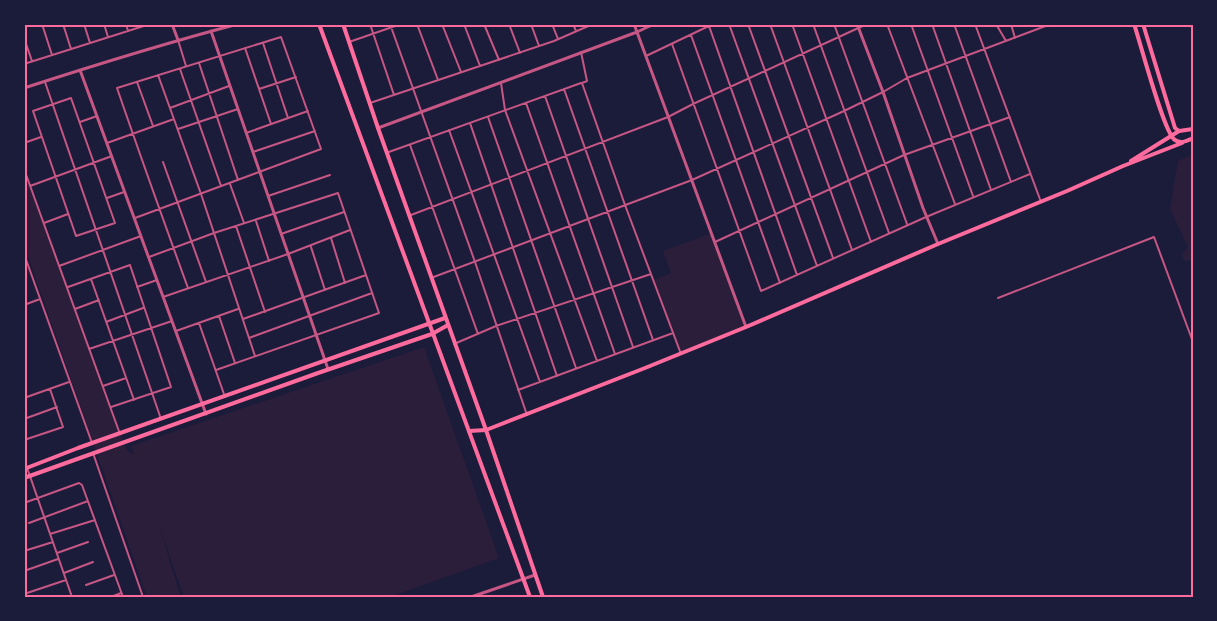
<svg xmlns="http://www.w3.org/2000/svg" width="1217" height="621" font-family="'Noto Sans',sans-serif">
<rect width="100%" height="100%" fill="#1b1b3a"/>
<path fill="#2a1e3b" d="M1193 154V265L1192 260 1184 261 1182 254 1188 247 1170 209 1178 161Z
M24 173 110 408 127 450 134 455 131 446 424 347 499 558 390 597H184L158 523 181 597H147L24 245Z
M712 233 746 327 681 354 653 280 671 273 663 251Z"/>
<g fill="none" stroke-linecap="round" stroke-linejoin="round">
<path stroke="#c65784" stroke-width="2" d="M42 24 52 55
M63 24 71 49
M84 24 90 43
M104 24 108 37
M126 24 128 31
M370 24 394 95
M390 24 475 262 527 415
M417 24 438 80
M442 24 461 72
M464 24 480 66
M484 24 499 60
M509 24 520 53
M531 24 539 46
M552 24 558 39
M573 24 576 31
M729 24 817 266
M748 24 833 258
M770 24 852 250
M792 24 871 242
M813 24 889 233
M834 24 907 224
M887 24 955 204
M911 24 973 196
M932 24 991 190
M954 24 1011 182
M975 24 1041 202
M996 24 1006 41
M1011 24 1015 38
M709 26 797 275
M691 35 780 283
M24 38 32 61
M178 40 186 66
M349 42 401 24
M263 43 288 118
M672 44 761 291 926 217 1030 174
M245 48 271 124
M581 52 587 81 582 83 625 205 681 354
M646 56 713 24
M199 63 238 180
M24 64 150 24
M180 69 221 186
M158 75 201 194 255 356
M45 82 161 419
M137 82 153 126
M501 83 505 110 597 361
M259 89 296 77
M564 89 653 340
M545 96 633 347
M71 98 115 223 76 236 33 111Z
M370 103 554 41 593 24
M526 103 615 354
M170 108 229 86
M488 117 576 368
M80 122 97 116
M470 123 557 376
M178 129 238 109
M449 130 540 382
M246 133 308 111
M24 143 41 137
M107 143 174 119
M410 145 478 334
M253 152 315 131
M386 153 581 83
M163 162 206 282
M24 169 120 434
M230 184 244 223
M30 186 112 156
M268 196 330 175
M107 198 124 192
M411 215 668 117 693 104 867 24
M135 218C197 195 259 172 321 149L281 37 117 88C140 155 164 222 188 288
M256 221 269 261
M44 223 68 214
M236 226 265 312
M281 234 344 212
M331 238 345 283
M715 242 904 155 1010 117
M311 247 325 290
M24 254 92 443
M149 257 214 233 338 193 379 313 216 370
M59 266 141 236
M431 278 692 180 844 111 883 92 907 78 1051 24
M91 279 134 400
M68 287 130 265 171 387 111 407
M137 287 157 280
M163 297 288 254 350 230
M998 298 1154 237 1193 342
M24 305 40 299
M75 309 99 300
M219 316 235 363
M243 319 366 275
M106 322 143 308
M199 323 225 397
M176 331 238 309
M249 338 372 293
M454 344 496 326 651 274
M89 349 172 321
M103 386 126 378
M518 390 673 333
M24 398 69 382
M24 419 57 407
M24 440 63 427 50 389
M93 453 143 597
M24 459 72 597
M24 503 79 483 82 485 123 597
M29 523 88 501
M50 534 95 520
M24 551 53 542
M57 553 88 542
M24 571 58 559
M64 573 93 562
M86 585 114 575
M24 594 66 580
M111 597 121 593"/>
<path stroke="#c65784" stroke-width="3" d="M172 24 178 40
M634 24 746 327
M857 24 883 92 923 208 938 244
M211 31 328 369
M80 70 206 414
M24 88C95 65 166 43 238 24
M378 128 637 32 654 24
M471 597 535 575"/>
<path stroke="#ff6b9d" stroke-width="4" d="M1131 161 1179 131
M469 431 486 430 645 368 746 327 938 244 1067 191 1123 166 1182 143
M24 469 78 448 445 318
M24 478 318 373 432 334 448 325"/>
<path stroke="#ff6b9d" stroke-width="4" d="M319 24 530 597
M343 24 378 128 486 430 543 597
M1134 24C1140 41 1164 134 1175 140 1181 144 1187 141 1193 138
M1143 24 1175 128 1179 131 1193 129"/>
</g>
<rect width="1217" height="621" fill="none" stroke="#1b1b3a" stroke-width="51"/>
<rect x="26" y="26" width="1166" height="570" fill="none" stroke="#ff6b9d" stroke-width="2"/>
</svg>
